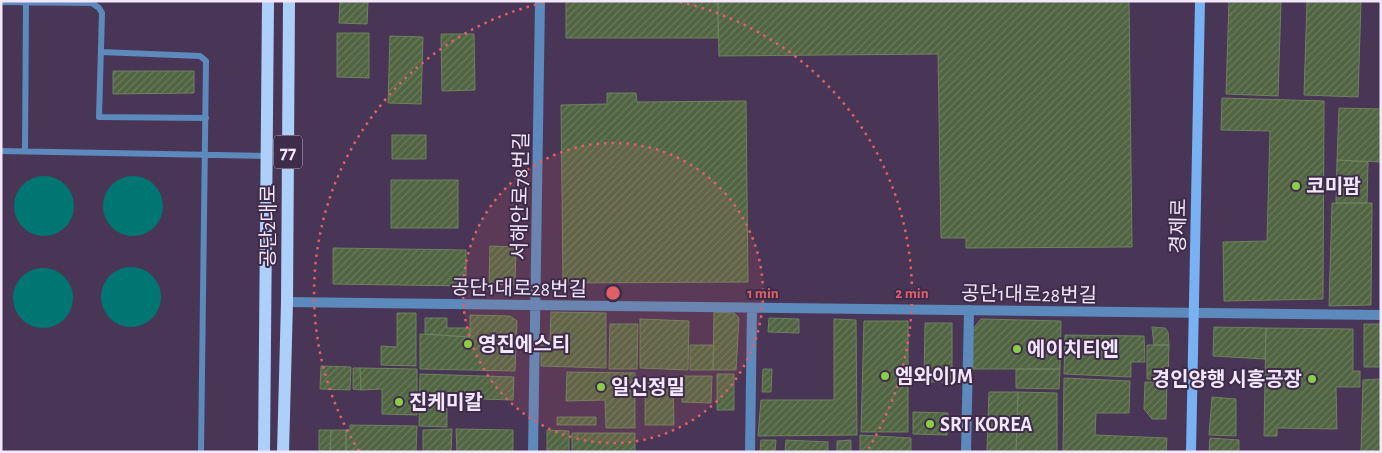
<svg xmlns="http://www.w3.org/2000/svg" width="1382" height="453" font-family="'Alegreya Sans','Noto Sans KR',sans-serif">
<defs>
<pattern id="building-hatch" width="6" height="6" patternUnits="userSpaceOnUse" patternTransform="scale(1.25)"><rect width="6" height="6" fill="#516542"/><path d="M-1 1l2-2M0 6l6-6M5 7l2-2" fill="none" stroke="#6a7b5e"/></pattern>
</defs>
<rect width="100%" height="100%" fill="#493555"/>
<path fill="#007673" d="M103 206a30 30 0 1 1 60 0a30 30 0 1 1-60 0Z
M14 206a30 30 0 1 1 60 0a30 30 0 1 1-60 0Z
M101 297a30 30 0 1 1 60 0a30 30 0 1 1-60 0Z
M13 298a30 30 0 1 1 60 0a30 30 0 1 1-60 0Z"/>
<path fill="url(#building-hatch)" stroke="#6d825e" d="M340 1H368L367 24 339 23Z
M566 1H718V38H566Z
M718 1H1129L1132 247 966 248V238H941L938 54 719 56Z
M1229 1H1281L1278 96 1226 94Z
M1307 1H1361L1358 97 1304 95Z
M337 33H369V78L337 77Z
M441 34H474L475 90 442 91Z
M390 36 423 37 421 104 388 103Z
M113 71H194V93L113 94Z
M607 93H636L637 102 746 101 748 282 563 283 561 105 607 104Z
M1222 98 1324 101 1323 299 1224 301 1223 242 1267 241 1270 131 1221 130Z
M1339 108 1381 109V162L1337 160Z
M392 135H426V159H392Z
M1337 160 1368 162 1367 203H1336Z
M391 180H458V228H391Z
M1332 203H1372L1371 305 1329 306Z
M490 246 516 247 515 285 489 284Z
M333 248 466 250V286L333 284Z
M551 312 606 313V368L541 366V340H550Z
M714 312 734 313 739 318 736 370H713Z
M397 313H416V366L381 365V346L397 347Z
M470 315 510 316 517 321 515 371 420 369V334L470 337Z
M425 318H447V328H470V337L425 334Z
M769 318 799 319V333L768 332Z
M640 319 689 321 688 370 640 368Z
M834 319 856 320 857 435 758 436 761 400H834Z
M981 319 1061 321 1060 369H973V329Z
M864 321H908V432H861Z
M925 323H952V382H924Z
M610 324H638L637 369H609Z
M1364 324H1381V367H1364Z
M1152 327 1165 328 1168 332 1169 345H1154Z
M1214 327 1266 328 1265 359 1213 356Z
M1266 328 1353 329V371H1360V387H1336L1337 429 1277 428V436H1264Z
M1065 335 1144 336 1145 362H1131V377L1064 374Z
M690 345H714L713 370H690Z
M1147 345H1169L1168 380 1147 379Z
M321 366 351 367 350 390 320 389Z
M353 368H360L361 390 353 389Z
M360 368 417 369V415L382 414V389L361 390Z
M763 369H772L771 392H762Z
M1016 369H1060L1059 389 1016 388Z
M567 372 635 373V428H606L605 400 566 401Z
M420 374 514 377 513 400 447 398V427L419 426Z
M717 374H734V410H717Z
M682 376H712L711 403 682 402Z
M645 377H673L674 425H645Z
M1064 378 1130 381 1129 413H1096L1095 435 1167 438 1166 452H1063Z
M1381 379V452H1361L1363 380Z
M1145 382H1167L1166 419H1152L1144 409Z
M989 392H1018L1016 452H987Z
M1018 392 1057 393V452H1016Z
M1212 397 1236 399V436L1209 435Z
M913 412 948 413 947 435 913 434Z
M557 417H596V425H557Z
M350 425 417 426 416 452H346V430H350Z
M452 429 451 452H423V430Z
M456 429 513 430V452H457Z
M319 430H331L330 452H319Z
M331 430H346V452H330Z
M547 430 569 431V452H547Z
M572 433H635V452H572Z
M860 435 911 438V452H860Z
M1210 438 1239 440V452H1209Z
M761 440H776L775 452H760Z
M786 440 828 442V452H785Z
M851 440V452H837V441Z"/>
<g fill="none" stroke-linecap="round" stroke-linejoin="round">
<path stroke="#5c8abd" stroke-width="6" d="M1 2 92 3 99 8 102 13 99 117 206 118
M101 52 200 56 206 61 201 452
M1 151 267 156
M25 151 26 3"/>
<path stroke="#5c8abd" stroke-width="10" d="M287 302 1381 315
M533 452 540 1
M750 452 752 308
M966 452 969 310"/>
<path stroke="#78b2f3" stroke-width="10" d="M1191 452 1200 1"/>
<path stroke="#acd0fa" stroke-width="12" d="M264 452 268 1
M283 452 287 302 289 1"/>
</g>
<circle cx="613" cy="293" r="150" fill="#df6167" fill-opacity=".12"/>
<g fill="none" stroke="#df6167" stroke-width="2.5" stroke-dasharray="2.5 5">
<circle cx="613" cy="293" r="150"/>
<path d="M359 451A299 299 0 0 1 546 2M680 2A299 299 0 0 1 867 451"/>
</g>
<g fill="#8ace47" stroke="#3f2b4a" stroke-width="2">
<circle cx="1296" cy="186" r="5"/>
<circle cx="468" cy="344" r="5"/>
<circle cx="1017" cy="349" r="5"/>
<circle cx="885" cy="376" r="5"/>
<circle cx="1312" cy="379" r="5"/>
<circle cx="601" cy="387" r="5"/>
<circle cx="399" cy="402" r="5"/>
<circle cx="930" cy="424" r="5"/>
</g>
<g text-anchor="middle" stroke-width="4" stroke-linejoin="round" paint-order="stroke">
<rect fill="#3f2b4a" stroke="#bdafc6" stroke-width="1" x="274" y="135.5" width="28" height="33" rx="4"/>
<g font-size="19" font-weight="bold" fill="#f3e7fb">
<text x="288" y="159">77</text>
</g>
<g font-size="20" font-weight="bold" fill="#f3e7fb" stroke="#3f2b4a" text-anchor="start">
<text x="1306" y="193">코미팜</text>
<text x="478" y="351">영진에스티</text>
<text x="1027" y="356">에이치티엔</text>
<text x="895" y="383">엠와이JM</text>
<text x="1302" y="386" text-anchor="end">경인양행 시흥공장</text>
<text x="611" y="394">일신정밀</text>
<text x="409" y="409">진케미칼</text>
<text x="940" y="431">SRT KOREA</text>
</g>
<g font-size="20" fill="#f3e7fb" stroke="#3f2b4a">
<text transform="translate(520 196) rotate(-89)" y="7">서해안로78번길</text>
<text transform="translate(268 226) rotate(-90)" y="7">공단2대로</text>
<text transform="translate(1178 226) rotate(-89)" y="7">경제로</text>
<text transform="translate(519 288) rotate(1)" y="7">공단1대로28번길</text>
<text transform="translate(1029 294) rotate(1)" y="7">공단1대로28번길</text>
</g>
</g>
<circle cx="613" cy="293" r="8" fill="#df6167" stroke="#3f2b4a" stroke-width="2.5"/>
<g font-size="15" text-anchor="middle" font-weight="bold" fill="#df6167" stroke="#3f2b4a" stroke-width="4" stroke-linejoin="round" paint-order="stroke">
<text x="763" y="298">1 min</text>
<text x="912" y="298">2 min</text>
</g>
<rect width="1382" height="453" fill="none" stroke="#f3e7fb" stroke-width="5"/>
</svg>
